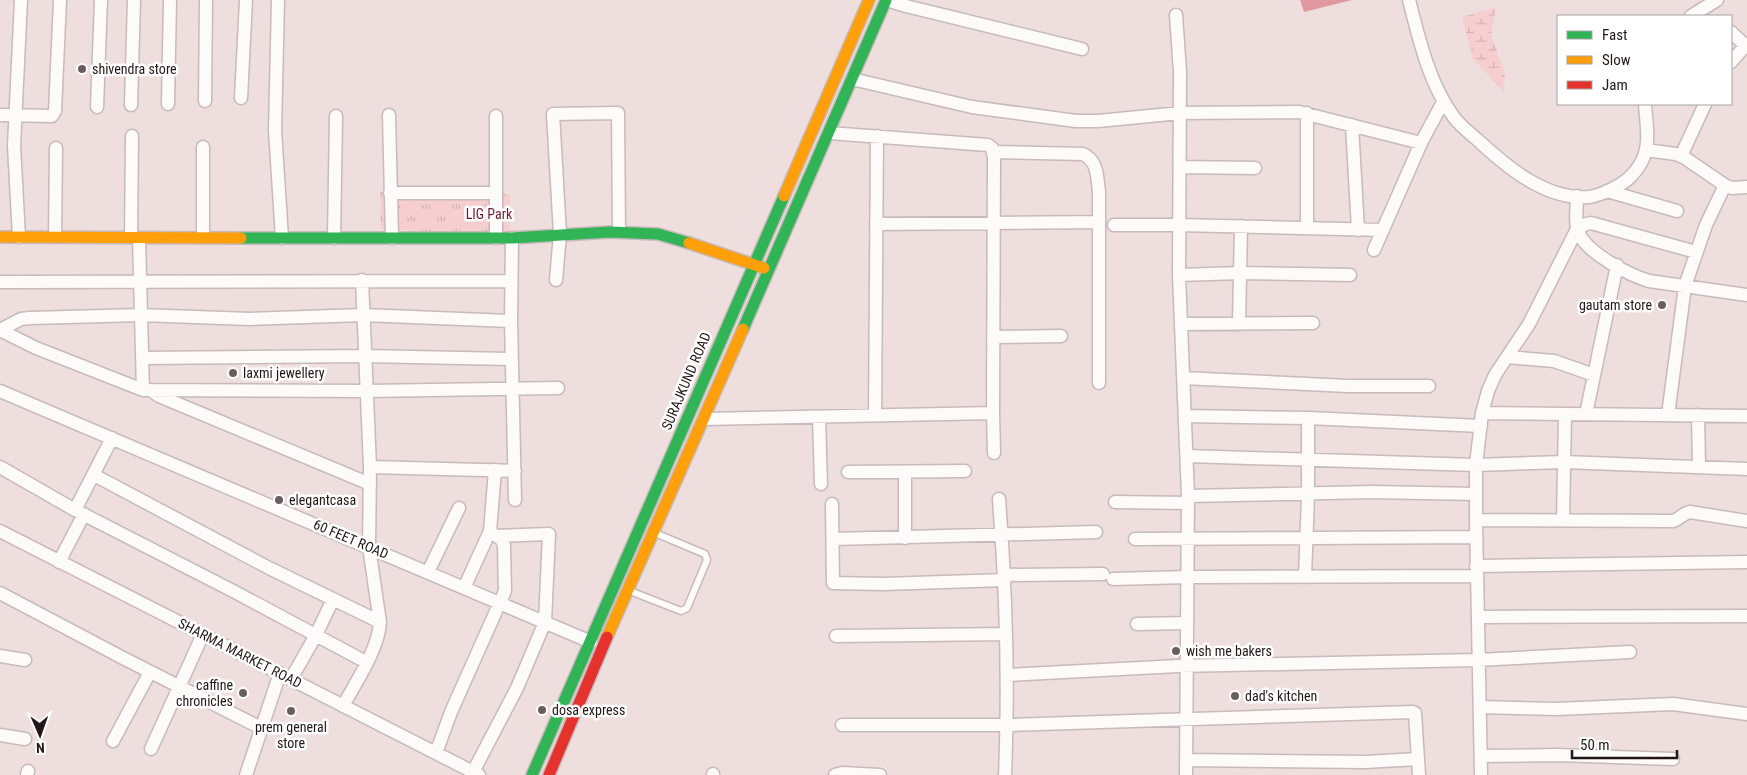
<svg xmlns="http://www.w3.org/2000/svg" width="1747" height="775" font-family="'Roboto Condensed',sans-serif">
<defs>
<pattern id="grass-tufts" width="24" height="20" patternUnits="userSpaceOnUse" patternTransform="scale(1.25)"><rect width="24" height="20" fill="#f7ced0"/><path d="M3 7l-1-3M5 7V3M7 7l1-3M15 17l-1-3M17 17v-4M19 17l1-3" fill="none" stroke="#d3b0b2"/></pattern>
<pattern id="wetland-marsh" width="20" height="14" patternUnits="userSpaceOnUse" patternTransform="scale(1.25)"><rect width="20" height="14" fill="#f7ced0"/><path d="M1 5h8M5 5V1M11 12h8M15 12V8" fill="none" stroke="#d3b0b2"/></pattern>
</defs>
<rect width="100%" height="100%" fill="#efdede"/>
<path fill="url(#grass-tufts)" d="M380 192 510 194V235L381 229Z"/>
<path fill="url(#wetland-marsh)" d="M1496 7 1491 35 1505 73 1504 92 1473 59 1462 17Z"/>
<path fill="#e199a0" d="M1300 0H1352L1304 12Z"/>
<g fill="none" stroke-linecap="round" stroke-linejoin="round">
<g stroke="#c8baba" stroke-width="9">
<path id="lane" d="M630 591 681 611 687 608 707 560 705 554 655 533"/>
</g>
<g stroke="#c8baba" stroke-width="15">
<path id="street" d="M278 0 275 130 282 238
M887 0 906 6 1082 49
M1409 0C1419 39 1429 83 1453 116 1460 126 1471 134 1480 142 1509 169 1547 200 1589 197 1598 196 1606 192 1614 188 1627 182 1639 170 1644 156 1650 141 1646 120 1645 104
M1176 15 1180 72 1179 275 1188 496 1186 775
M1691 16 1717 0
M1731 32 1747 47
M1731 62 1747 44
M852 79 972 107 1076 121H1098L1180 113 1299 112 1421 143
M241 98 246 0
M205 101 206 0
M168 104 170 0
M131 105 134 0
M97 107 101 0
M1307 113V228
M0 115 52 116 55 111 60 0
M389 115 392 238
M1352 125 1358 230
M203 147V237
M1646 150 1676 154 1685 158 1726 186 1732 188 1747 187
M993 152 1083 154C1098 161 1097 177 1099 192V383
M1681 156 1705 104
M1180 167 1255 168
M1607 191 1677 211
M390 193H496
M1577 196C1577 208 1574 223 1579 234 1589 254 1629 275 1649 281L1747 295
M876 224 1098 222
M1114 225H1180L1383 230
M55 236 56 148
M19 237 14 146 21 0
M131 237 132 136
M139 238 143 390
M334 238 336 116
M496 238V116
M512 238 511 321 515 500
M1374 250 1421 143 1443 102
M1179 275 1240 273 1350 275
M556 280 560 234 553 114 618 113 619 232
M0 282 510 281
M1181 324 1313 323
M1239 324 1241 226
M0 330 36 348 143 390 367 391 558 388
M0 330 21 319 30 318 140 315 250 319 363 315 511 321
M993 337 1061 336
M1507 357 1554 361 1594 375
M142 358 365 356 512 359
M1183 378 1348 386H1429
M150 390 159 396 370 484
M0 391 591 642
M993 413 994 453
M1482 413 1747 416
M1586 414 1617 265
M875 415 877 136
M1668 415 1685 286 1706 225 1725 185
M1698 415 1699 466
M1185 416 1308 418 1481 426
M819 417 821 484
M704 419 993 413 994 158 992 148 988 145 829 133
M1187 456 1476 465 1564 462 1747 469
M0 467 75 510 235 592 366 662
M370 467 515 471
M848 472 965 471
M905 472V538
M94 475 269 568 380 622
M1188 496 1372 492 1476 494
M999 499C1006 591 1009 683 1005 775
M1115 502 1188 503
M832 504 833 583 883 584 1005 580
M75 510 112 438
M1476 520 1673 521C1680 519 1683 513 1690 512L1747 521
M1563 520 1565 414
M0 531 479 775
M834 539 1096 532
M1135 539 1476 537
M59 562 84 514
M1476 566 1747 562
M428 572 459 508
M1005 575 1103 574
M1305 577 1308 495V418
M1113 579 1187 577 1477 576
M464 588 490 531 495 470
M0 593 123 658 261 728
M1478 617 1747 616
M1137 624 1187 623
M836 636 1006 634
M0 656 25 660
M1007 675 1178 666 1478 660 1630 652
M291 679 316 635 333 599
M343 706C356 682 379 648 380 622L369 547 370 467 362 280
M1480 707 1556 709 1673 704 1747 714
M842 725H1007L1413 712 1415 713 1419 775
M0 735 25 739
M113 741 150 672
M151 749 203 634
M436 753 451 712 505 591 504 545 501 539 492 533
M1481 756 1558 755 1673 759
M1186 760 1365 762 1418 759
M473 772 517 688 545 622 549 534 497 536
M713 774V775
M27 775 28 771
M246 775 280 673
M835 775 842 773 880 775
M1481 775 1476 520V465L1482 413 1488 391 1495 375 1529 324 1577 229 1586 224 1591 223 1696 252"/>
</g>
<g stroke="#c8baba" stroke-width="14">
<path id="fast" d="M241 238H512L610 232 658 234 689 243
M743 329 886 0
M532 775 784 196"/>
</g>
<g stroke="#c8baba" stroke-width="14">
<path id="slow" d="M784 196 869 0
M0 237 241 238
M689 243 764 268
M607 637 743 329"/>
</g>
<g stroke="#c8baba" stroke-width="14">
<path id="jam" d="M549 775 607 637"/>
</g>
<use href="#lane" stroke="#fdfafa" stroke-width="6"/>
<use href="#street" stroke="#fdfafa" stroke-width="12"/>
<use href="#fast" stroke="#30b455" stroke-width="11"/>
<use href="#slow" stroke="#ff9f0a" stroke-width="11"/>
<use href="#jam" stroke="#e5322d" stroke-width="11"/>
</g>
<g fill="#6a5d5d" stroke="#fff" stroke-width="2">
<circle cx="82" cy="69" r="5"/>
<circle cx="1662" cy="305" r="5"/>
<circle cx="233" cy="373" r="5"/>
<circle cx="279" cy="500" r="5"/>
<circle cx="1176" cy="651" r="5"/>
<circle cx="243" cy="693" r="5"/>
<circle cx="1235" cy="696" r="5"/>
<circle cx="542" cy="710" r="5"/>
<circle cx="291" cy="711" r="5"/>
</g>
<g text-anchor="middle" stroke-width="5" stroke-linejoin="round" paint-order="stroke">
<g font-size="14" fill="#231718" stroke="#fff" text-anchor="start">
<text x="92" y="74">shivendra store</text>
<text x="1652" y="310" text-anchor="end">gautam store</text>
<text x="243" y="378">laxmi jewellery</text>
<text x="289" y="505">elegantcasa</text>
<text x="1186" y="656">wish me bakers</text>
<text x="233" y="690" text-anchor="end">caffine<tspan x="233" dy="16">chronicles</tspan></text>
<text x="1245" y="701">dad's kitchen</text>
<text x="552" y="715">dosa express</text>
<text x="291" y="732" text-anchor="middle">prem general<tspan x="291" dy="16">store</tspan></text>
</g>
<g font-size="14" fill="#70192c" stroke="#fff">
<text x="489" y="219">LIG Park</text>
</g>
<g font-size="14" fill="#231718" stroke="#fff">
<text transform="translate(686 381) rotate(-67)" y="5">SURAJKUND ROAD</text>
<text transform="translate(351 539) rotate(23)" y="5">60 FEET ROAD</text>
<text transform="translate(240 653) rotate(27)" y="5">SHARMA MARKET ROAD</text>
</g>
</g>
<rect x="1557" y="15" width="175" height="90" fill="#ffffff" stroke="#a7a2a3"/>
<rect x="1567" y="31" width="25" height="8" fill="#30b455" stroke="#a7a2a3"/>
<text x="1602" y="40" font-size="15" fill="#231718">Fast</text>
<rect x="1567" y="56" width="25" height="8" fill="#ff9f0a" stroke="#a7a2a3"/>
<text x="1602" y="65" font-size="15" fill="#231718">Slow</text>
<rect x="1567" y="81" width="25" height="8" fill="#e5322d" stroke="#a7a2a3"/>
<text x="1602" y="90" font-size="15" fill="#231718">Jam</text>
<g transform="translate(40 735) rotate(178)" stroke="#ffffff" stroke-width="4" paint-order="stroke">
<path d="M0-4L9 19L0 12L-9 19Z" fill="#231718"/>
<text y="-8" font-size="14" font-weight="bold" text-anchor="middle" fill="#231718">N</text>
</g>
<path d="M1572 750v8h105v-8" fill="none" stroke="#231718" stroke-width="2.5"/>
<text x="1580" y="750" font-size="15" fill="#231718" stroke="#ffffff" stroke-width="4" paint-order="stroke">50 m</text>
</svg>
